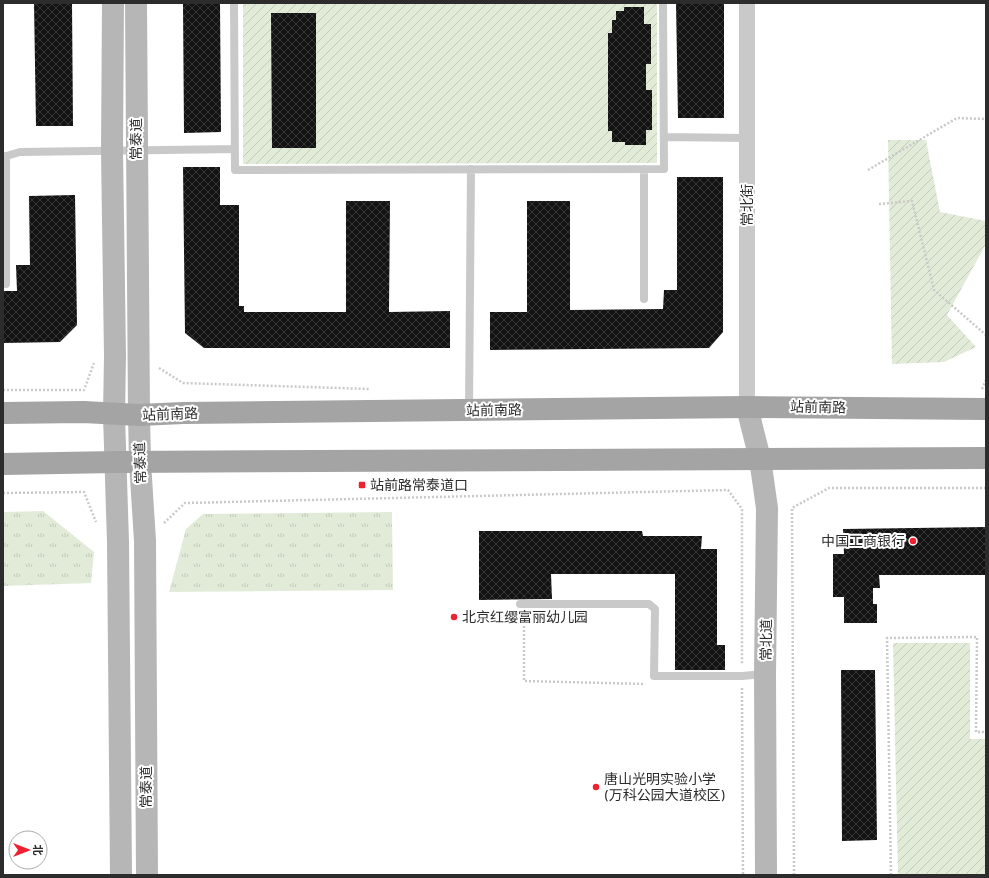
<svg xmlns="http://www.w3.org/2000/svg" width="989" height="878" font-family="Overpass,'Noto Sans SC',sans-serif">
<defs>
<pattern id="park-tufts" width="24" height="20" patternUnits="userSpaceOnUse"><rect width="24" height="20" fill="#e2ebd8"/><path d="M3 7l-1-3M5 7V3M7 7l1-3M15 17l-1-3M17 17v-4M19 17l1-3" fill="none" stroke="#c2caba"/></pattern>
<pattern id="garden-furrows" width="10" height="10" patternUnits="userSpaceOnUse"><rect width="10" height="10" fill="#e2ebd8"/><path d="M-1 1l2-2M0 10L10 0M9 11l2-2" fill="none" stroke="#c2caba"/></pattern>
<pattern id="building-cross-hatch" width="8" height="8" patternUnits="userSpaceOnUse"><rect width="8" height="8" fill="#131313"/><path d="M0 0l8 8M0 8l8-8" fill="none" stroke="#363636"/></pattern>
</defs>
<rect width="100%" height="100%" fill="#fff"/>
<path fill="url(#park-tufts)" d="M43 511 94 552 91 583 3 586V512Z
M392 512 393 590 169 592 186 529 203 514Z"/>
<path fill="url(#garden-furrows)" d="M243 3H657V163L243 164Z
M888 140H926L940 212 986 221V244L947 315 976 347 944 362 892 364Z
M893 643H970V739H986V875H898Z"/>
<path fill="url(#building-cross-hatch)" d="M34 3H72L73 126H36Z
M183 3H220L221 132 184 133Z
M676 3H724V118H678Z
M624 7H644V24H651V64H646V90H652V130H646V145H625V142H612V131H608V33H612V20H616V11H624Z
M271 13H316V148H272Z
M183 167H220V205H239V306H244V312H346V201H390L389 312 450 311V348H204L185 333Z
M677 177H723V332L709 348 490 350V312H527V201H570V310L663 309 664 290H677Z
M75 195 77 325 60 342 3 343V291H17L16 265H30L29 196Z
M986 527V575H879L880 588H873V604H877V623H844V597H833V554H844L843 529Z
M479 531H642L643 536H702L701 549H717V645H725V670H675V574H551L552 599 479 600Z
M841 670H875L877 840 842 841Z"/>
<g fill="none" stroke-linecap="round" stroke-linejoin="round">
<path stroke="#c9c9c9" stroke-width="2.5" stroke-dasharray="2 2" stroke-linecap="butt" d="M868 170 957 118 986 119
M879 204 912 201 934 290 986 335
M159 368 183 383 370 389
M982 389 986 380
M3 390H84L94 363
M3 493 84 492 96 522
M164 523 185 503 728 490 742 509V665
M524 626V681L644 684
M742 688 743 875
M794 875 792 508 829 488H986
M891 875 887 638 977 637 976 732H986"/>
<path stroke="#c9c9c9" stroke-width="8" d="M234 3 235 170 664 169 663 3
M664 137 747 138
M6 156V284
M3 157 20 152 235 149
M644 299V169
M469 409 471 169
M520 604H649L655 609 654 676H742L765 674"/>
<path stroke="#c9c9c9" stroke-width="16" d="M747 3V407"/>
<path stroke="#b6b6b6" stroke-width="22" d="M113 3 112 150 115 356 114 415 118 542 121 875
M136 3 139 415 140 462 145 541 147 875
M747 407 760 459 767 508 765 674 766 875"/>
<path stroke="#a4a4a4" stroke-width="22" d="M3 413 84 412 139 415 183 413 747 407 986 409
M3 464 116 462 986 458"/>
</g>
<g fill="#ef2131" stroke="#fff" stroke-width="1.5">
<rect x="358" y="481" width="8" height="8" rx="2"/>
<circle cx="913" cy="541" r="4"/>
<circle cx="454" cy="617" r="4"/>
<circle cx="596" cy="787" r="4"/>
</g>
<g text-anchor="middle" stroke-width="4" stroke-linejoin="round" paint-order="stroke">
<g font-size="14" fill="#2c2c2c" stroke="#fff">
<text transform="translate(136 139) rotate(-90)" y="5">常泰道</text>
<text transform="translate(747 205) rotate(-90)" y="5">常北街</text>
<text transform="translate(818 407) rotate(1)" y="5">站前南路</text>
<text transform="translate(494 410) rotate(-1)" y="5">站前南路</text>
<text transform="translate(170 414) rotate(-2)" y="5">站前南路</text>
<text transform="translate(140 463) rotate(-92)" y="5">常泰道</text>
<text transform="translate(766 640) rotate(-89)" y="5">常北道</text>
<text transform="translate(146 787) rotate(-90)" y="5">常泰道</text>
</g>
<g font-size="14" fill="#2c2c2c" stroke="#fff" text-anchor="start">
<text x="370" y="490">站前路常泰道口</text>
<text x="905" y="546" text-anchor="end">中国工商银行</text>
<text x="462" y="622">北京红缨富丽幼儿园</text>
<text x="604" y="784">唐山光明实验小学<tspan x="604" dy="16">(万科公园大道校区)</tspan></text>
</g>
</g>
<rect width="989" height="878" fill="none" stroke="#2c2c2c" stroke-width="8"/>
<g transform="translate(28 850) rotate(90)"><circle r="19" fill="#ffffff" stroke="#ababab"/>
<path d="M0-3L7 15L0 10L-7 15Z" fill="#ef2131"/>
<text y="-6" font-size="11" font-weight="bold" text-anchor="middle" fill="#2c2c2c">北</text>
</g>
</svg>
